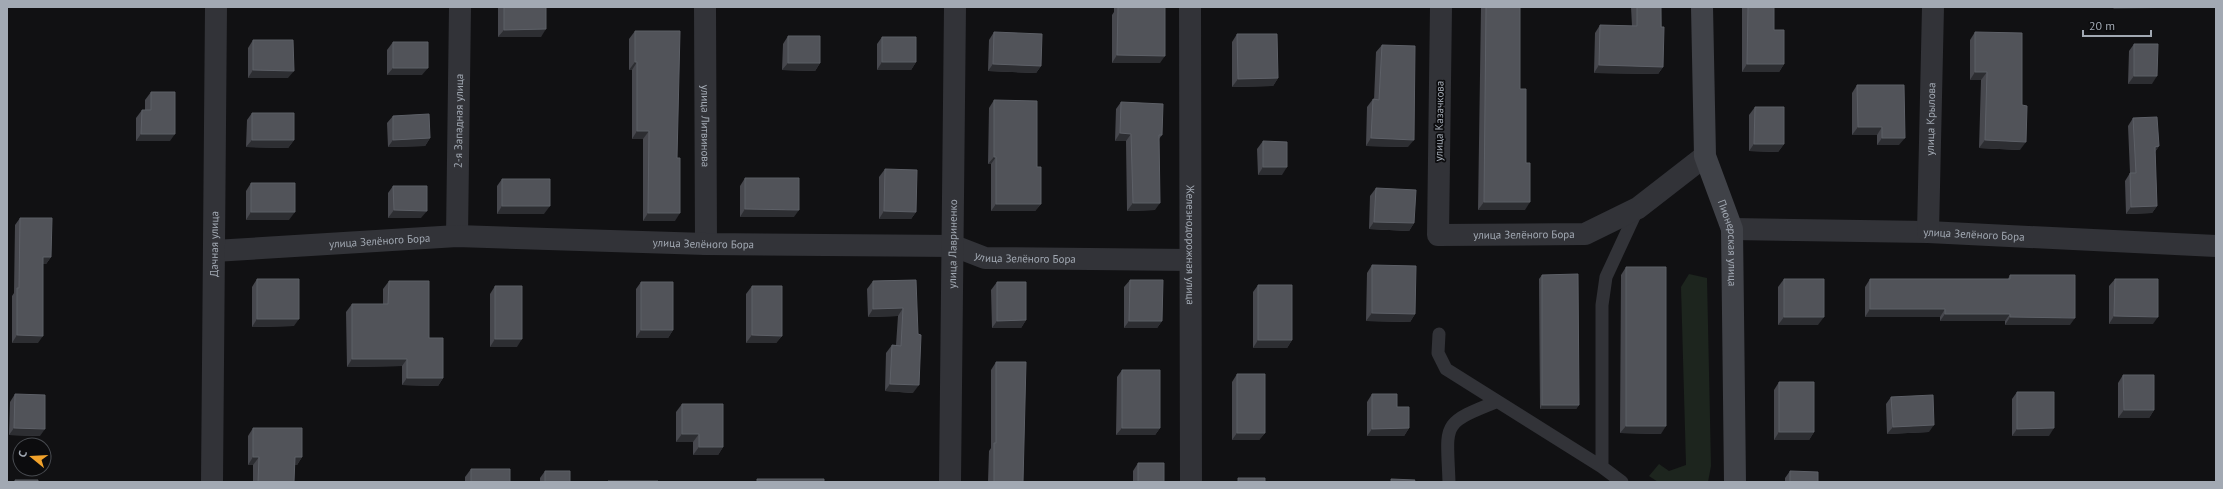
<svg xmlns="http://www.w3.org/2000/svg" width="2223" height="489" font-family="'PT Sans',sans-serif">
<rect width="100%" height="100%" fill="#111113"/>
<path fill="#1d251e" d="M1689 274 1707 278 1711 466 1708 482H1658L1649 476 1659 464 1669 471 1686 465 1681 287Z"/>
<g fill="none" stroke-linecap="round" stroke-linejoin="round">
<path stroke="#323338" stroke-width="13" d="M1439 334 1438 353 1446 369 1602 467 1622 482
M1602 467V305L1606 277 1638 208
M1449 482C1447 424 1440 424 1496 402"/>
<g stroke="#323338" stroke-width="22">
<path id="s1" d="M705 7 706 244"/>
<path id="s2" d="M1190 7 1191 482"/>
<path id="s3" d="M1441 7 1438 235 1585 234 1638 208 1705 156"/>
<path id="s4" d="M1732 229 1928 232 2216 246"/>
<path id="s5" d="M1928 232 1933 7"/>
<path id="s6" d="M457 236 460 7"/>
<path id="s7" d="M214 251 457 236 706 244 954 246 985 258 1190 260"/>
<path id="s8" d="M212 482 216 7"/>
<path id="s9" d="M950 482 955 7"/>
</g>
<path stroke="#404248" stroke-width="22" id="s10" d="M1702 7 1705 156 1732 229 1735 482"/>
</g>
<path fill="#47484e" d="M498 7H546L541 37H498Z
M1114 7H1165L1160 63H1112V15L1114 12Z
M1481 7H1520V89L1525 210H1478Z
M1631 7H1661L1663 67 1658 74 1594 73 1595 33 1600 25 1632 26Z
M1742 7H1774V30L1784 64 1779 72H1742Z
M635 31 675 221H643V139H632V70H629V39Z
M994 32 1041 66 1036 73 988 71 989 40Z
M1975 32 2022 105 2020 150 1979 148 1981 80H1970V40Z
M1237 34 1278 78 1273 86 1232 87V42Z
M788 36 820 63 815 71 782 70 783 44Z
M882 37 916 62 911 70H877V44Z
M253 40 288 78H248V48Z
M393 42 422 75H387V50Z
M2134 44 2152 84H2128L2129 51Z
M1382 45 1408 147 1366 146 1367 107 1373 99 1374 100 1376 52Z
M1857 85 1899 145H1877V135H1852V93Z
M151 92 170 141H136V118L142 110H145V100Z
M994 100 1037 167 1041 204 1035 211H991V164H988L989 108Z
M1121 102 1162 135 1159 139 1155 210 1127 211 1126 141H1115L1116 109Z
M1755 107 1784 144 1778 152 1749 151V115Z
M252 113 294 140 288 148 246 147 247 120Z
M393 116 430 138 425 146 388 147 387 123Z
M2133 118 2159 146 2155 152 2157 206 2152 213 2126 214 2125 181 2130 173 2128 126Z
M1263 141 1282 175H1258L1257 149Z
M885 169 916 212 911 219H879V177Z
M745 178 794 217H740V186Z
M502 179 544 214H497V186Z
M251 183 289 220H246V191Z
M393 186 421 218H388V193Z
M1376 188 1414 223 1409 231 1369 229 1370 196Z
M20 218 51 257 46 264H43L38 343H12V296L14 293 15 225Z
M1372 265 1415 314 1410 322 1366 321 1367 273Z
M1626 267 1661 434 1620 433 1621 275Z
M1542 275 1579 405 1576 409H1540L1539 279Z
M2010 275 2070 325H2005V321H1940V317H1865V287L1870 279H2008Z
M257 279 294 326 252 327V287Z
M1784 279 1818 325H1778V287Z
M2115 279 2153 324H2109V286Z
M916 280 913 393 885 391 886 353 892 345H896L898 316 868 317 867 289 873 281Z
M1130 280 1162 321 1157 328H1124V287Z
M389 281 429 338 443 378 438 386 402 385V366L347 367 346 312 352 304H383V289Z
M641 282 673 330 668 338H636V289Z
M997 282 1026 320 1021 328H992L991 290Z
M1258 285 1292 340 1287 348H1253V292Z
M495 286 517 347H490V294Z
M752 286 782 336 776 343H746V294Z
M996 362 1023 482H988L989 451 991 448V370Z
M1122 370 1160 428 1155 435H1116L1117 377Z
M1237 374 1265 433 1259 440H1232V382Z
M2123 375 2154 410 2149 418H2118V383Z
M1779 382 1814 432 1809 440H1774V390Z
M2017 392 2049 436H2012V399Z
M15 394 40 436 9 435 10 402Z
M1372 394 1397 407 1409 428 1404 436H1367V402Z
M1891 397 1929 432 1887 434 1886 404Z
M682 404 723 447 718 455H693V442H676V412Z
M253 428 302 457 297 465H294V482H253V465H248V436Z
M1138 463 1164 482H1133V471Z
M471 469 510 482H465V477Z
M545 471 570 482H540V478Z
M1790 471 1818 482H1785V478Z"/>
<path fill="#2d2e32" d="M2115 7H2158V8L2113 9Z
M546 29 541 37H498L504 30Z
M1117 55 1165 56 1160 63H1112Z
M635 62H637L632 70H629Z
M882 62H916L911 70H877Z
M788 63H820L815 71 782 70Z
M993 64 1041 66 1036 73 988 71Z
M1747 64H1784L1779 72H1742Z
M1599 65 1663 67 1658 74 1594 73Z
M393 68H428L422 75H387Z
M253 70 294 71 288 78H248Z
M1975 72H1987L1981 80H1970Z
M2134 76H2157L2152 84H2128Z
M1278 78 1273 86 1232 87 1238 79Z
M1858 127H1882L1877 135H1852Z
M637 131H649L643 139H632Z
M1120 133 1131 134 1126 141H1115Z
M141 134H175L170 141H136Z
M430 138 425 146 388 147 393 140Z
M1371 138 1414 140 1408 147 1366 146Z
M1882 138H1905L1899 145H1877Z
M252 140H294L288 148 246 147Z
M1985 140 2026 142 2020 150 1979 148Z
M1754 144H1784L1778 152 1749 151Z
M2159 146 2153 154 2155 147Z
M994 157H996L991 164H988Z
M1263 167H1287L1282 175H1258Z
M1484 202H1530L1525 210H1478Z
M1133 203H1160L1155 210 1127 211Z
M996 204H1041L1035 211H991Z
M502 206H550L544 214H497Z
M2157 206 2152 213 2126 214 2131 207Z
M745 209 799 210 794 217H740Z
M394 210 427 211 421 218H388Z
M884 211 916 212 911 219H879Z
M251 212H295L289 220H246Z
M648 213H680L675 221H643Z
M1374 222 1414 223 1409 231 1369 229Z
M43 257H51L46 264H37Z
M903 308 898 316 868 317 873 309Z
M1870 309H1945L1940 317H1865Z
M1372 313 1415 314 1410 322 1366 321Z
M1945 314H2010L2005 321H1940Z
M2114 316 2158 317 2153 324H2109Z
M1784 317H1824L1818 325H1778Z
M2010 317 2075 318 2070 325H2005Z
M257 319H299L294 326 252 327Z
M1026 320 1021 328H992L997 321Z
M1129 321H1162L1157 328H1124Z
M641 330H673L668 338H636Z
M17 335 43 336 38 343H12Z
M752 335 782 336 776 343H746Z
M495 339H522L517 347H490Z
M1258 340H1292L1287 348H1253Z
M352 359H407L402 366 347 367Z
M407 378H443L438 386 402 385Z
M890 384 919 385 913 393 885 391Z
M1542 405H1579L1576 409H1540Z
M2124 410H2154L2149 418H2118Z
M1934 425 1929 432 1887 434 1893 427Z
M1626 426H1666L1661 434 1620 433Z
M14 428 45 429 40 436 9 435Z
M1122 428H1160L1155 435H1116Z
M1409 428 1404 436H1367L1372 429Z
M2054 428 2049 436H2012L2017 429Z
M1779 432H1814L1809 440H1774Z
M1237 433H1265L1259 440H1232Z
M682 434H699L693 442H676Z
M699 447H723L718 455H693Z
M253 457H259L253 465H248Z
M295 457H302L297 465H289Z"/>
<path fill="#515359" stroke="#5d6067" d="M504 7H546V29L504 30Z
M1118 7H1165V56L1117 55Z
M1486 7H1520V89H1526V163H1530V202H1484Z
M1637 7H1661V27H1664L1663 67 1599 65 1600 25 1637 26Z
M1748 7H1774V30H1784V64H1747Z
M635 31H680L677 158H680V213H648L649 131H637V62H635Z
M994 32 1042 34 1041 66 993 64Z
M1975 32 2022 33V105L2027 106 2026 142 1985 140 1987 72H1975Z
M1237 34H1277L1278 78 1238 79Z
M788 36H820V63H788Z
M882 37H916V62H882Z
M253 40H293L294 71 253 70Z
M393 42H428V68H393Z
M2134 44H2158L2157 76H2134Z
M1382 45 1415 46 1414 140 1371 138 1373 99 1379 100Z
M1857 85H1904L1905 138H1882V127H1858Z
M151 92H175V134H141L142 110H151Z
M994 100 1037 101V167H1041V204H996V157H994Z
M1121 102 1163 104 1162 135H1159L1160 203H1133L1131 134 1120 133Z
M1755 107H1784V144H1754Z
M252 113H294V140H252Z
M429 114 430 138 393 140V116Z
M2157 117 2159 146 2155 147 2157 206 2131 207 2130 173H2136L2133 118Z
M1263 141 1287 142V167H1263Z
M885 169 917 170 916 212 884 211Z
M745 178H799V210L745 209Z
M502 179H550V206H502Z
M251 183H295V212H251Z
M393 186H427V211L394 210Z
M1376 188 1416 190 1414 223 1374 222Z
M20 218H52L51 257H43V336L17 335V288H19Z
M1372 265 1416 266 1415 314 1372 313Z
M1626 267H1666V426H1626Z
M1578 274 1579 405H1542V275Z
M2010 275H2075V318L2010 317V314H1945V309H1870V279H2010Z
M257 279H299V319H257Z
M1784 279H1824V317H1784Z
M2115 279H2158V317L2114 316Z
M916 280 918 334 921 335 919 385 890 384 892 345 901 346 903 308 873 309V281Z
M1130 280H1163L1162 321H1129Z
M389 281H429V338H443V378H407V359H352V304H388Z
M641 282H673V330H641Z
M997 282H1026V320L997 321Z
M1258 285H1292V340H1258Z
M495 286H522V339H495Z
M752 286H782V336L752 335Z
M996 362H1026L1023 482H994V443H996Z
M1122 370H1160V428H1122Z
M1237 374H1265V433H1237Z
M2123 375H2154V410H2124Z
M1779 382H1814V432H1779Z
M2017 392H2054V428L2017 429Z
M15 394 45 395V429L14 428Z
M1372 394H1397V407H1409V428L1372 429Z
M1933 395 1934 425 1893 427 1891 397Z
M682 404H723V447H699V434H682Z
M253 428H302V457H295L294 482H258L259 457H253Z
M1138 463H1164V482H1138Z
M471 469H510V482H471Z
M545 471H570V482H545Z
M1790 471 1818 472V482H1790Z
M1238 478H1265V482H1238Z
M757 479H824V482H757Z
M1391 479 1415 480 1414 482H1391Z
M15 480H38V482H15Z
M608 481H658V482H608Z"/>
<g text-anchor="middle" stroke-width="3.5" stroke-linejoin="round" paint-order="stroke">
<g font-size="11" fill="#a2a9b3" stroke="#0c0c0e">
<text dy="4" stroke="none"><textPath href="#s5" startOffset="113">улица Крылова</textPath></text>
<text dy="4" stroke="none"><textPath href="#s6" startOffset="115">2-я Западная улица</textPath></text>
<text transform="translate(1439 121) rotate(-89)" y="4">улица Казачкова</text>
<text dy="4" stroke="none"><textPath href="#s1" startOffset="119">улица Литвинова</textPath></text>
<text dy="4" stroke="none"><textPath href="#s3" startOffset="314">улица Зелёного Бора</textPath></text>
<text dy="4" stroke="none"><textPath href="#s4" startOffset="242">улица Зелёного Бора</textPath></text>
<text dy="4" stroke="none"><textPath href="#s7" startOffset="166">улица Зелёного Бора</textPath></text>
<text dy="4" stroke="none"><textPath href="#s7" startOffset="490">улица Зелёного Бора</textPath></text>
<text dy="4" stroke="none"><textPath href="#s10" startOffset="240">Пионерская улица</textPath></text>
<text dy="4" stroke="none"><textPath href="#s8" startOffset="238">Дачная улица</textPath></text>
<text dy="4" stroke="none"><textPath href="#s9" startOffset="238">улица Лавриненко</textPath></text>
<text dy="4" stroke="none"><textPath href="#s2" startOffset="238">Железнодорожная улица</textPath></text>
<text dy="4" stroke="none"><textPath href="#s7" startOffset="814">улица Зелёного Бора</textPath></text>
</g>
</g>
<rect width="2223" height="489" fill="none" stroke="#a2a9b3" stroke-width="16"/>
<g transform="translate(32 457) rotate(288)"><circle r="19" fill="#0c0c0e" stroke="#484b50"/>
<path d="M0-3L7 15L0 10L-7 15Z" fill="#f1a22b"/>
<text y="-6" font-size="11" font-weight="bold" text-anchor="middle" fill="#a2a9b3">С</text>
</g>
<path d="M2083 30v6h68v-6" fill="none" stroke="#a2a9b3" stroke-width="2"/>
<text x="2089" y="30" font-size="12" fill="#a2a9b3" stroke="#0c0c0e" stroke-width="3" paint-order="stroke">20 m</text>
</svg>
